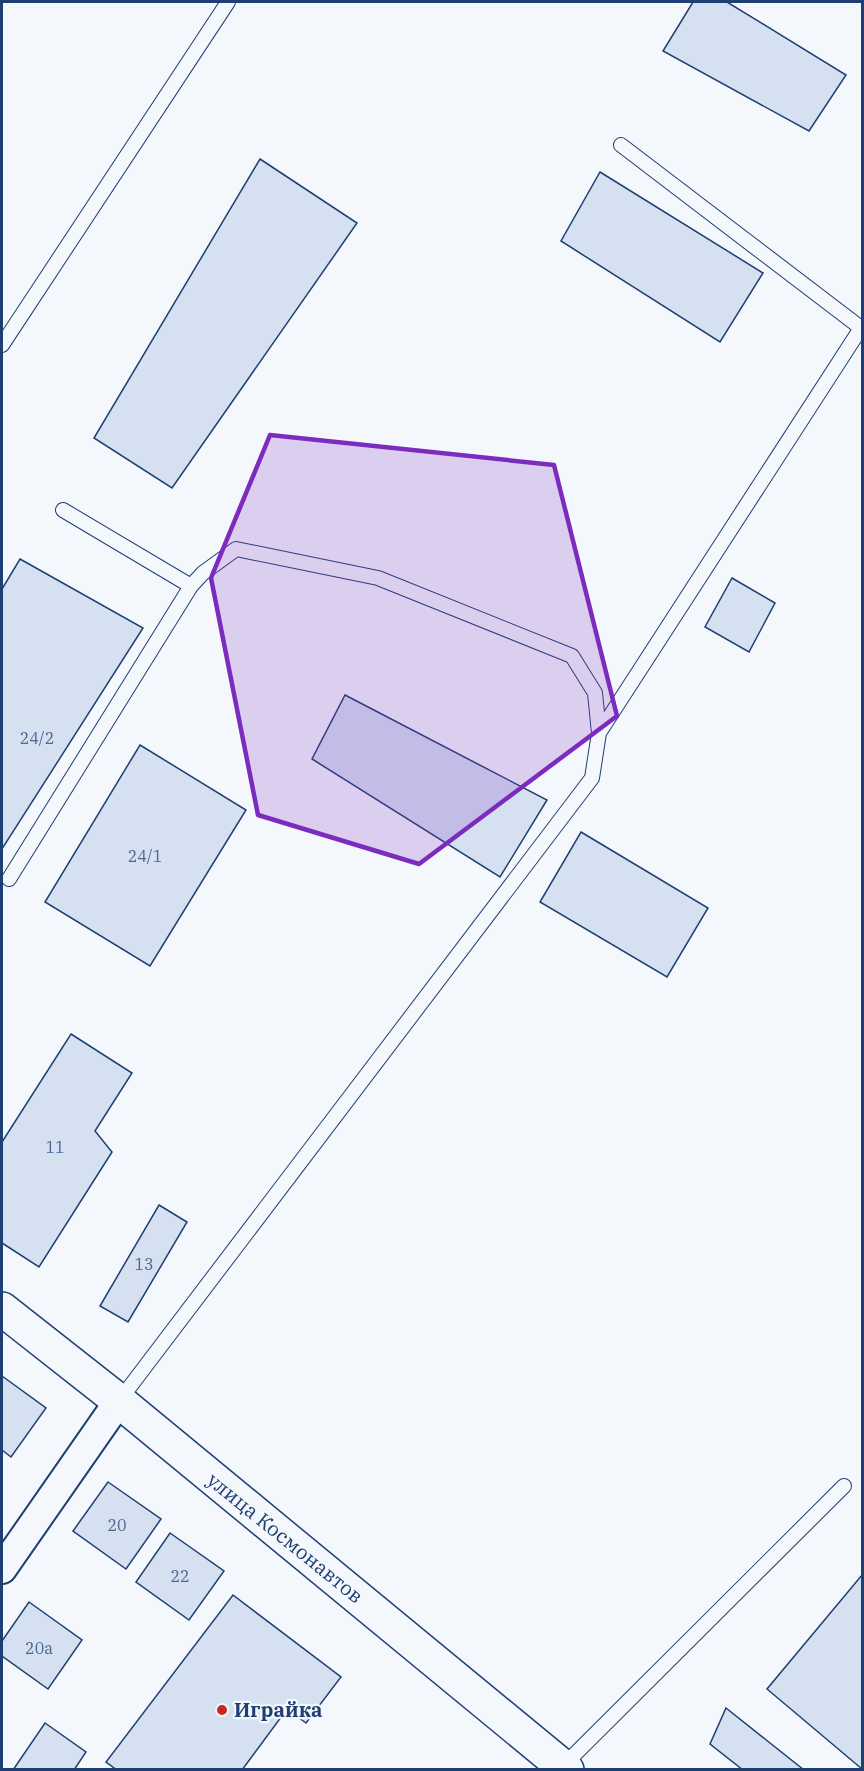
<svg xmlns="http://www.w3.org/2000/svg" width="864" height="1771" font-family="'IBM Plex Serif',serif">
<rect width="100%" height="100%" fill="#f4f7fb"/>
<path fill="#d5e0f0" stroke="#1d3f73" stroke-width="1.5" d="M693 2H727L846 75 809 131 663 51Z
M260 159 357 223 172 488 94 438Z
M600 172 763 273 720 342 561 241Z
M20 559 143 628 2 849V589Z
M732 578 775 603 749 652 705 627Z
M345 695 547 800 500 877 312 759Z
M140 745 246 810 150 966 45 902Z
M581 832 708 908 667 977 540 902Z
M71 1034 132 1073 95 1131 112 1152 39 1267 2 1243V1142Z
M159 1205 187 1222 128 1322 100 1306Z
M2 1376 46 1408 11 1457 2 1450Z
M108 1482 161 1519 126 1569 73 1531Z
M170 1533 224 1571 189 1620 136 1582Z
M862 1575V1769L767 1689Z
M233 1595 341 1677 306 1723 287 1709 242 1770H117L106 1762Z
M29 1602 82 1640 48 1689 2 1656V1641Z
M726 1708 804 1770H743L710 1744Z
M45 1723 86 1752 74 1770H13Z"/>
<g fill="none" stroke-linecap="round" stroke-linejoin="round">
<g stroke="#1d3f73" stroke-width="16">
<path id="lane" d="M2 345 228 2
M63 510 191 586
M599 733 861 328 621 145
M9 879 191 586 203 573 236 549 378 578 572 656 595 693 599 733 592 778 119 1401
M563 1766 844 1486"/>
</g>
<g stroke="#1d3f73" stroke-width="32">
<path id="street" d="M2 1569 119 1401"/>
</g>
<g stroke="#1d3f73" stroke-width="36">
<path id="secondary" d="M2 1309 119 1401 567 1770"/>
</g>
<use href="#lane" stroke="#f4f7fb" stroke-width="14"/>
<use href="#street" stroke="#f4f7fb" stroke-width="28"/>
<use href="#secondary" stroke="#f4f7fb" stroke-width="33"/>
</g>
<path fill="#7b2cbf" fill-opacity="0.2" stroke="#7b2cbf" stroke-width="4.5" stroke-linejoin="round" d="M270 435 554 465 617 716 419 864 258 815 211 578Z"/>
<circle fill="#c62828" stroke="#f4f7fb" stroke-width="2" cx="222" cy="1710" r="6"/>
<g text-anchor="middle" stroke-width="4.5" stroke-linejoin="round" paint-order="stroke">
<g font-size="16" fill="#4b6792">
<text x="37" y="744">24/2</text>
<text x="145" y="862">24/1</text>
<text x="55" y="1153">11</text>
<text x="144" y="1270">13</text>
<text x="117" y="1531">20</text>
<text x="180" y="1582">22</text>
<text x="39" y="1654">20а</text>
</g>
<g font-size="20" fill="#1d3f73" stroke="#f4f7fb">
<text transform="translate(285 1538) rotate(39)" y="7">улица Космонавтов</text>
</g>
<g font-size="20" font-weight="bold" fill="#1d3f73" stroke="#f4f7fb" text-anchor="start">
<text x="234" y="1717">Играйка</text>
</g>
</g>
<rect width="864" height="1771" fill="none" stroke="#1d3f73" stroke-width="6"/>
</svg>
